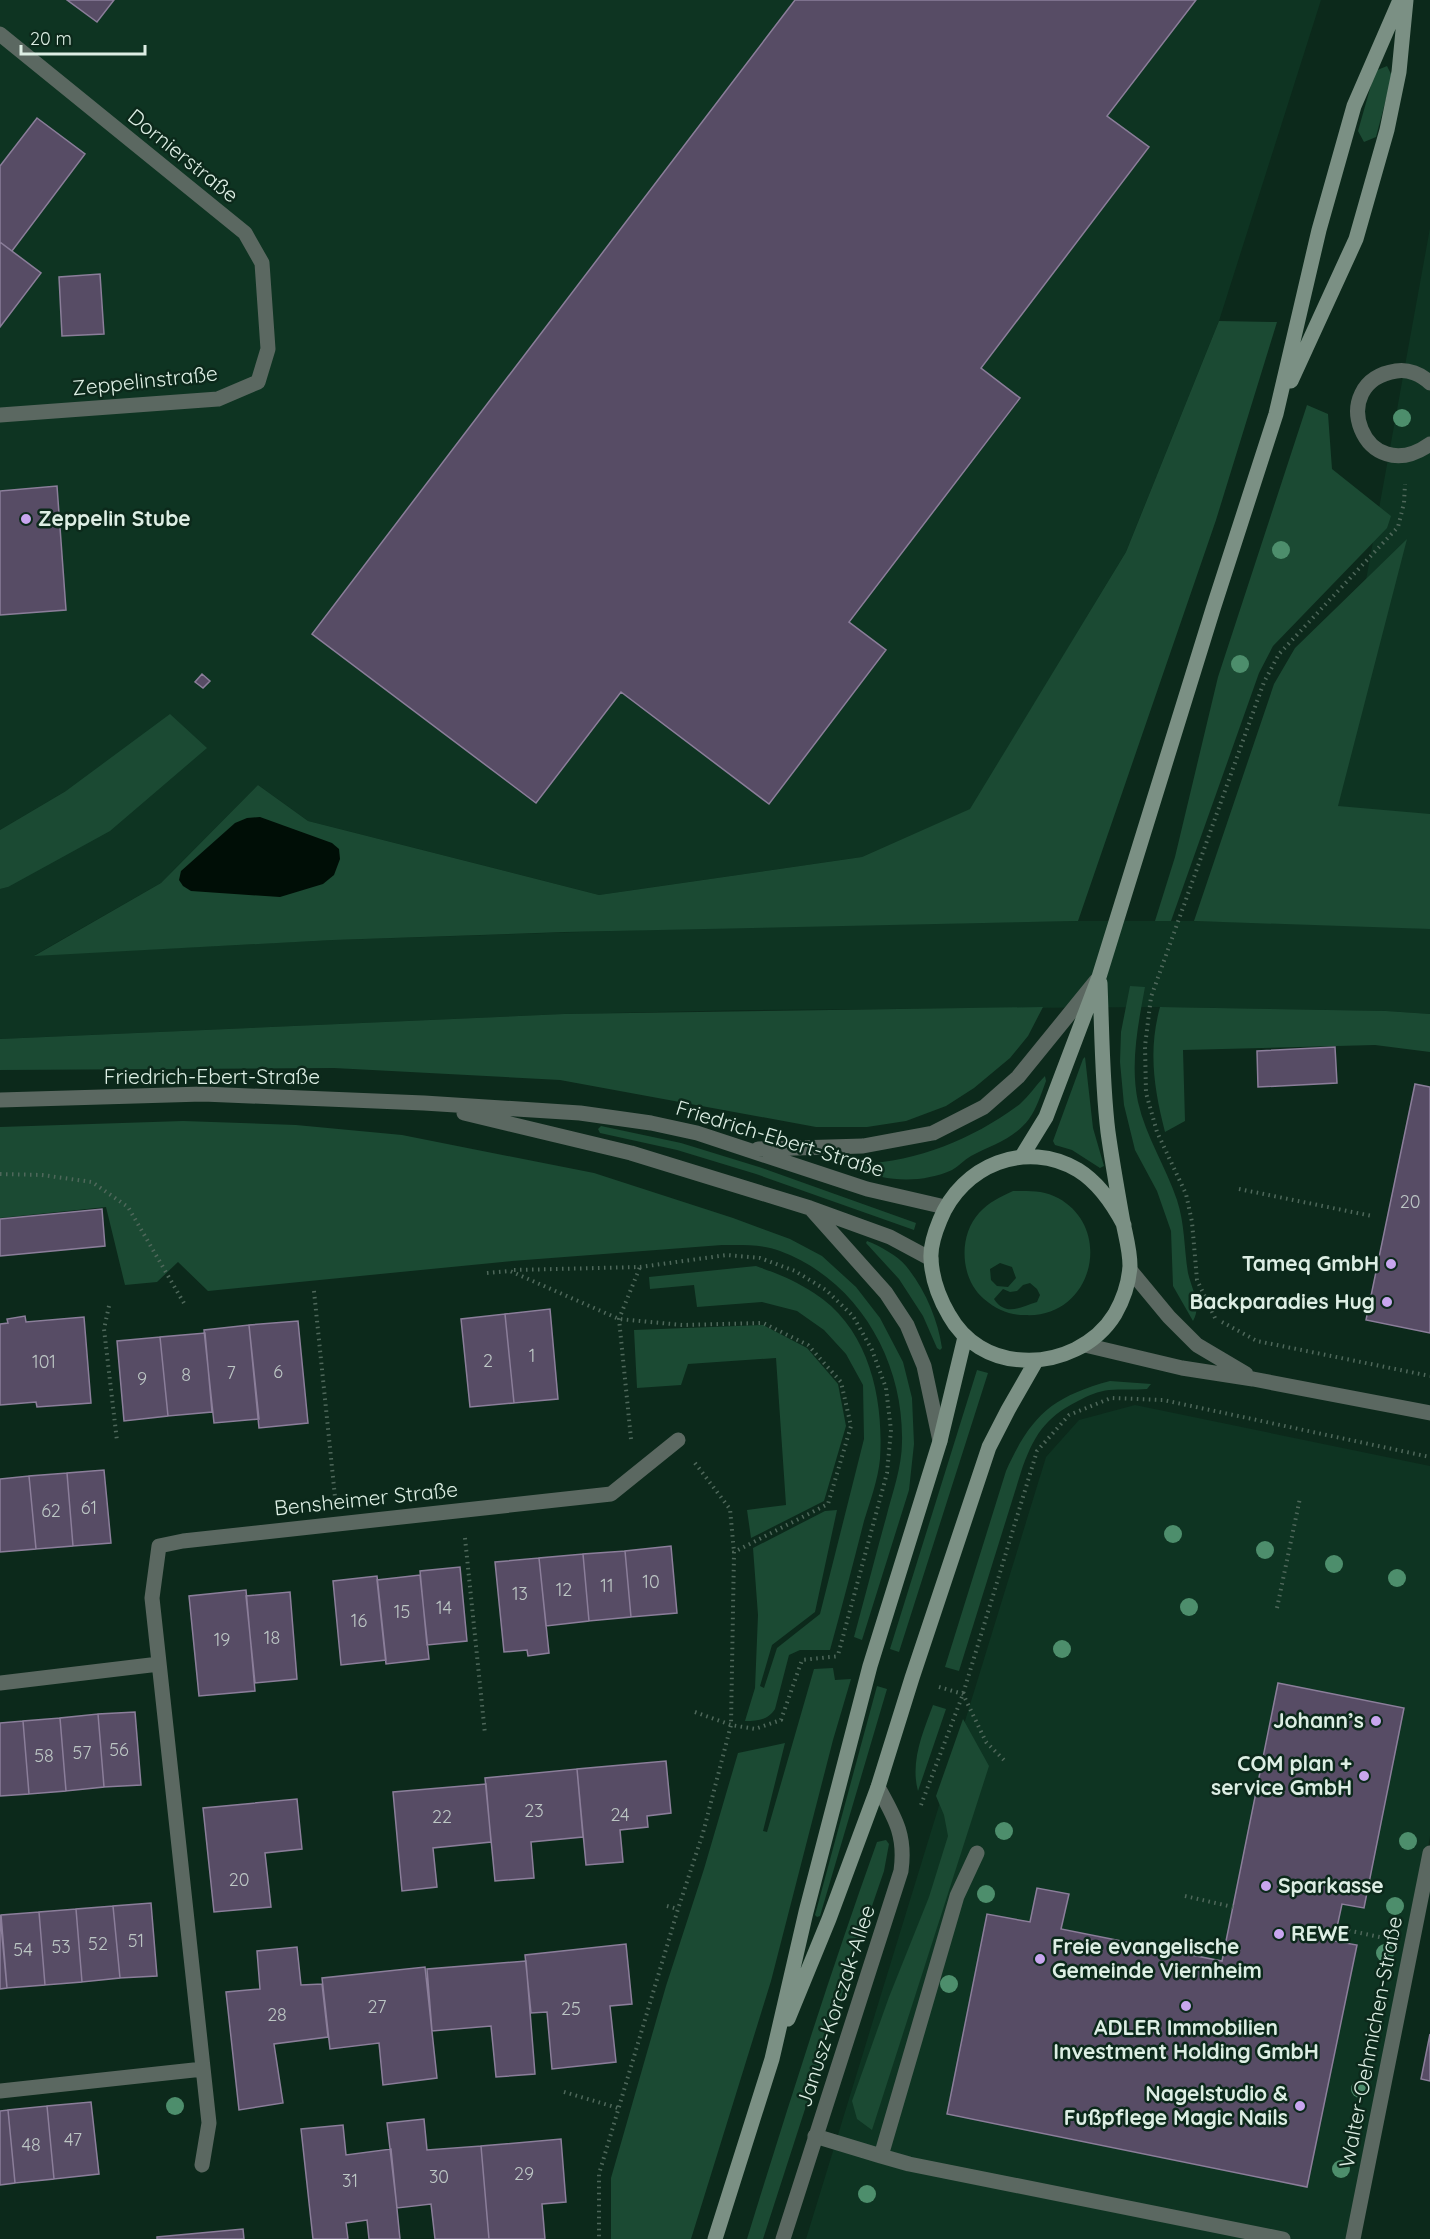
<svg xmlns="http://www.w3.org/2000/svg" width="1430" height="2239" font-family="Quicksand,sans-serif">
<rect width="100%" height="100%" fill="#0c291b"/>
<path fill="#0e3422" d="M0 0H1321L1219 321 1126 552 971 809 862 857 599 895 308 821 258 785 161 883 35 955 333 940 736 927 1078 921H1194L1380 926 1430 929V1014L1386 1011 1160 1007 751 1010 564 1014 0 1039V889L8 887 66 791 0 830Z
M1430 228V833L1311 825 1366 580Z
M1135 1405 1430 1466V1836L1412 1944 1350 2239H806L1046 1457 1079 1420Z"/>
<path fill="#1b4a33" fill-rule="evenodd" d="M1387 66 1392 76 1376 137 1364 142 1358 131 1375 71Z
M1219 321 1277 322 1216 520 1078 921 565 932 333 940 34 956 161 883 258 785 308 821 599 895 862 857 970 809 1126 552Z
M1307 405 1328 414 1332 469 1391 516 1387 528 1273 646 1259 673 1171 921H1155L1175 857 1218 677Z
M1407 539 1338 806 1430 814V929L1194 921 1274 684 1295 648Z
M170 714 207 748 110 831 8 887 0 889V830L66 791Z
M1130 986 1145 987C1138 1025 1130 1064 1138 1102 1146 1137 1166 1167 1177 1200 1185 1224 1184 1249 1188 1273 1192 1290 1202 1305 1193 1321L1173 1286 1171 1231 1157 1191 1135 1150 1124 1105 1120 1062 1121 1032Z
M1043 1007 1028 1036 1010 1058 974 1088 946 1106 906 1121 867 1127H816L560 1080 334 1068 0 1070V1039L564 1014Z
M1160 1007 1386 1011 1430 1014V1052L1375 1045 1183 1050 1185 1121 1165 1132C1154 1089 1148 1051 1160 1007Z
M1085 1057 1093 1128 1104 1166 1100 1168 1072 1150 1055 1145 1053 1141 1083 1059Z
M1045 1076 1046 1081C1041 1094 1037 1108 1029 1119 1014 1139 991 1145 971 1156 964 1160 959 1166 952 1170 923 1183 886 1183 857 1168V1165L861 1164C919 1161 973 1139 1020 1104 1029 1096 1036 1085 1045 1076Z
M183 1121 296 1125 402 1135 594 1173 733 1218 790 1239 822 1256 856 1287 880 1318 903 1362 912 1398 914 1444 909 1490 862 1640 854 1637C865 1597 875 1557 886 1518 892 1494 902 1467 902 1442 904 1361 858 1280 780 1251 762 1244 742 1245 722 1245L512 1261 208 1291 178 1262 157 1282 125 1285 106 1207 0 1218V1127Z
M601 1126 681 1143 759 1167 916 1223 914 1230 756 1174 677 1150 600 1133 598 1129Z
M1013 1191C1028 1191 1044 1190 1058 1198 1115 1229 1092 1319 1025 1315 1009 1315 997 1310 984 1299 960 1279 958 1236 979 1213 989 1202 1000 1197 1013 1191ZM1000 1263 1012 1267 1016 1278 1008 1287 997 1286 991 1280 990 1269ZM1030 1283 1037 1289 1040 1295 1037 1302C1020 1307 1006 1317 994 1299L1003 1289 1010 1292 1017 1291 1023 1285Z
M867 1241C880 1246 898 1256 906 1266 925 1289 938 1320 942 1348L940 1350 937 1348 923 1316 899 1279 866 1243Z
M756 1266C776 1273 796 1281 814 1293 869 1328 884 1398 880 1459 878 1480 870 1501 864 1521 853 1564 842 1607 830 1650H800L789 1655 775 1709C768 1720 758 1721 745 1721L755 1688 758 1615 753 1548 825 1511 837 1510 815 1612 772 1645 760 1686 764 1688 777 1648 820 1614 864 1439 863 1385 846 1354 824 1330 797 1311 762 1302 697 1307 694 1285 650 1289 649 1277Z
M763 1325 807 1348 838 1384 846 1426 824 1501 751 1538 747 1510 786 1505 776 1358 688 1364 681 1385 637 1388 634 1330Z
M977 1370 988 1373 899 1652 890 1649Z
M1110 1381 1151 1384 1147 1389C1134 1390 1121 1389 1109 1390 1099 1391 1087 1396 1078 1401 1044 1418 1033 1437 1021 1472L959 1671 945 1667 1006 1471C1031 1416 1051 1397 1110 1381Z
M833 1668 835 1680 851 1679 833 1740 771 1981 691 2239H611V2178L666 1986 704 1869 738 1753 785 1743 763 1831 767 1832 814 1669Z
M877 1686 887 1689 820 1916 817 1917 815 1915Z
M933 1705 946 1709 918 1791C910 1762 923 1732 933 1705Z
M963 1719 989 1766 872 2130 857 2119 852 2101 889 1997 929 1897 948 1836 944 1815 936 1796Z
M886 1840 889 1844 884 1871 848 1976 763 2239H747C788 2106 830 1973 877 1842Z"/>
<path fill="#000e06" d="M260 817 332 843 339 849 340 859 334 875 323 884 280 897 191 891 183 886 179 880 181 871 235 823 247 818Z"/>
<path fill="#574c65" stroke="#8b7e9a" stroke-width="1.5" d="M67 0H114L97 22Z
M795 0H1196L1107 116 1149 147 981 368 1020 398 849 622 886 650 769 804 621 692 536 803 312 634Z
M37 118 85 154 12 251 0 242V166Z
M0 242 41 273 0 327Z
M100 274 104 334 62 336 59 277Z
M57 486 66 610 0 615V491Z
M202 674 210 681 203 688 195 682Z
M1335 1047 1337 1083 1258 1087 1257 1051Z
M1415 1084 1430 1087V1333L1366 1320Z
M102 1209 105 1246 0 1256V1219Z
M550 1309 558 1399 514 1403 505 1314Z
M505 1314 514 1403 470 1407 461 1319Z
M25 1316 26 1322 84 1317 91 1403 37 1407 36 1402 0 1405V1324L8 1323 7 1319Z
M298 1321 308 1423 259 1428 249 1325Z
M249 1325 259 1419 214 1423 204 1330Z
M205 1333 212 1412 168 1416 160 1337Z
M160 1337 168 1416 124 1421 117 1341Z
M104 1470 111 1543 73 1546 67 1473Z
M67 1473 73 1546 36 1549 29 1476Z
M29 1476 36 1549 0 1552V1479Z
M671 1546 677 1613 631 1617 625 1551Z
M625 1551 631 1617 589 1621 583 1554Z
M583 1554 589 1621 546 1626 539 1558Z
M539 1558 549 1653 528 1656 527 1650 504 1652 495 1562Z
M460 1567 467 1641 427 1645 420 1571Z
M420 1575 429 1659 386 1664 377 1580Z
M377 1576 386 1660 341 1665 333 1581Z
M246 1590 255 1691 199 1696 189 1596Z
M290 1592 297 1679 255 1683 246 1596Z
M1278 1683 1404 1708 1364 1908 1342 1904 1334 1941 1357 1945 1307 2187 947 2114 987 1914 1030 1922 1037 1888 1069 1894 1061 1929 1222 1961Z
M135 1712 141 1785 104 1787 98 1714Z
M98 1714 104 1787 66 1791 60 1718Z
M60 1718 66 1791 29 1794 23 1721Z
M23 1721 29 1794 0 1796V1723Z
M666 1761 671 1813 647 1816 648 1827 620 1830 623 1862 586 1865 577 1769Z
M577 1769 583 1837 531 1842 534 1878 495 1881 485 1778Z
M486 1784 491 1842 433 1848 437 1887 402 1891 393 1792Z
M297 1799 302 1849 265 1853 271 1907 214 1912 203 1808Z
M151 1903 157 1976 120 1978 113 1906Z
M113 1906 120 1978 82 1982 76 1909Z
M76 1909 82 1982 45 1985 39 1912Z
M39 1912 45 1985 7 1988 1 1915Z
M0 1915 7 1988 0 1989Z
M626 1944 632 2004 610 2006 616 2062 552 2069 547 2012 531 2013 525 1955Z
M297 1947 301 1985 322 1984 328 2037 274 2044 283 2103 239 2110 226 1992 260 1989 257 1951Z
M526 1961 535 2074 496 2077 491 2026 432 2031 427 1969Z
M425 1967 437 2078 383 2085 379 2043 330 2049 322 1978Z
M1430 2034V2081L1421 2079Z
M91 2102 99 2174 54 2179 47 2106Z
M47 2106 54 2179 15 2183 8 2110Z
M8 2110 15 2183 0 2185V2111Z
M424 2119 427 2150 481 2146 489 2239H435L431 2204 397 2208 387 2123Z
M343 2125 346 2155 391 2149 400 2239H369L367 2220 346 2223 348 2239H313L301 2129Z
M561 2139 566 2202 542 2204 545 2239H489L481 2146Z
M243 2229 244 2239H157V2237Z"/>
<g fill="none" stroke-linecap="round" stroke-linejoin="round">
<path stroke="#4f685b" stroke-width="4" stroke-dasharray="1.5 4.5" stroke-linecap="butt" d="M0 1174 42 1175 92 1182 128 1207 185 1305
M1239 1189 1372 1216
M514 1270 640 1267 727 1255 760 1258 795 1271 826 1290 853 1316 872 1350 886 1388 891 1430 887 1473 838 1655
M487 1273 510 1271 619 1319 682 1325 763 1323 808 1345 841 1382 851 1426 828 1504 734 1552 731 1725 703 1833 678 1909 599 2174V2239
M314 1291 335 1497
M109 1306 104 1329 117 1441
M1215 1318 1197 1280 1192 1222 1186 1194 1157 1132 1146 1093 1145 1046 1151 997 1264 682 1279 654 1398 527 1404 503 1405 484
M1222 1322 1257 1341 1430 1376
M631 1439 619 1319 640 1267
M695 1463 730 1509 734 1552
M465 1538 485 1734
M1277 1608 1300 1498
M939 1687 963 1694 986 1742 1005 1761
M695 1712 731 1725 755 1729 781 1720 802 1660 840 1656
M921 1805 963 1694 1037 1451 1069 1415 1111 1398 1163 1400 1430 1457
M1185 1896 1233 1907
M667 1906 678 1909
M1337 1928 1384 1938
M564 2092 618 2108"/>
<path stroke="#5b6861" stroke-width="15" d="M815 2136 881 2156 957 1896 977 1853
M881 2156 909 2164 1283 2239"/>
<path stroke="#5b6861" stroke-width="15" d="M0 34 245 233 262 263 268 349 258 382 218 399 0 415
M1430 383C1421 374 1408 369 1396 371 1324 382 1364 491 1430 444
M1130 1270 1169 1317 1197 1345 1246 1374
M1085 1345 1182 1368 1253 1379 1430 1413
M0 1683 159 1664
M0 2091 203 2069
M202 2165 209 2123 152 1598 159 1546 183 1541 611 1494 678 1440
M783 2239 901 1871C906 1835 895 1818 878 1787
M1353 2239 1430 1853"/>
<path stroke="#5b6861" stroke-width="15" d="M0 1100 203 1094 424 1103 580 1113 651 1123 697 1133 867 1189 945 1207
M464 1113 631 1153 810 1208 890 1237 931 1259
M758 1149 863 1146 933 1133 984 1107 1018 1077 1096 981
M812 1210 886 1293 907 1325 924 1366 940 1441"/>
<path stroke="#7b9084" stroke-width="15" d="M1291 381 1356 239 1387 130 1399 72 1406 0
M1100 983C1102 1032 1102 1083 1108 1132 1112 1161 1117 1189 1122 1217 1125 1234 1130 1249 1130 1266 1129 1282 1123 1300 1115 1314 1096 1345 1059 1362 1023 1360 991 1359 964 1342 949 1315 939 1298 932 1279 931 1259 930 1246 935 1232 940 1220 962 1165 1026 1139 1078 1170 1099 1183 1113 1204 1124 1225
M1022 1156 1046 1117 1099 977 1213 609 1276 414 1319 230 1354 106 1400 0
M788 2019 829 1919 878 1787 912 1678 989 1447 1008 1410 1036 1361
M715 2239 772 2059 806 1912 870 1666 940 1441 965 1337"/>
</g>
<g fill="#4d8e6c">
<circle cx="1402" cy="418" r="9"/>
<circle cx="1281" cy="550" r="9"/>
<circle cx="1240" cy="664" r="9"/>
<circle cx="1173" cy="1534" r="9"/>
<circle cx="1265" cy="1550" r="9"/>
<circle cx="1334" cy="1564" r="9"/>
<circle cx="1397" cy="1578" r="9"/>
<circle cx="1189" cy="1607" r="9"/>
<circle cx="1062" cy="1649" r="9"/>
<circle cx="1004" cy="1831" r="9"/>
<circle cx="1408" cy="1841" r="9"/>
<circle cx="986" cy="1894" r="9"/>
<circle cx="1395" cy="1906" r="9"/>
<circle cx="1385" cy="1953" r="9"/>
<circle cx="949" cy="1984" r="9"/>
<circle cx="1360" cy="2089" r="9"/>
<circle cx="175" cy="2106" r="9"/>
<circle cx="1341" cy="2169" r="9"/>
<circle cx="867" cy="2194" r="9"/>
</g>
<g fill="#c8a6ef" stroke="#0c291b" stroke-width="2">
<circle cx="26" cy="519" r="6"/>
<circle cx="1391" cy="1264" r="6"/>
<circle cx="1387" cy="1302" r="6"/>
<circle cx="1376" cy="1721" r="6"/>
<circle cx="1364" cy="1776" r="6"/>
<circle cx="1266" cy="1886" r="6"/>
<circle cx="1279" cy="1934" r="6"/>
<circle cx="1040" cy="1959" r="6"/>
<circle cx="1186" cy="2006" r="6"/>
<circle cx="1300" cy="2106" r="6"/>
</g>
<g text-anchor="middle" stroke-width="5" stroke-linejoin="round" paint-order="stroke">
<g font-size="18" fill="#bcc6c4">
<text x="1410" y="1208">20</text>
<text x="532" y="1362">1</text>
<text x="488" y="1367">2</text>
<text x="44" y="1368">101</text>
<text x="278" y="1378">6</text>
<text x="231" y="1379">7</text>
<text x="186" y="1381">8</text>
<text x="142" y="1385">9</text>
<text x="89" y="1514">61</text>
<text x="51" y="1517">62</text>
<text x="651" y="1588">10</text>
<text x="607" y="1592">11</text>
<text x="564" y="1596">12</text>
<text x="520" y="1600">13</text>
<text x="444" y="1614">14</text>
<text x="402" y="1618">15</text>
<text x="359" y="1627">16</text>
<text x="272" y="1644">18</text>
<text x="222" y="1646">19</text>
<text x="119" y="1756">56</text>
<text x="82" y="1759">57</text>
<text x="44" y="1762">58</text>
<text x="534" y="1817">23</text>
<text x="620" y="1821">24</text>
<text x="442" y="1823">22</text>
<text x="239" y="1886">20</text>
<text x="136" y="1947">51</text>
<text x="98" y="1950">52</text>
<text x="61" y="1953">53</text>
<text x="23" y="1956">54</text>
<text x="377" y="2013">27</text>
<text x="571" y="2015">25</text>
<text x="277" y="2021">28</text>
<text x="73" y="2146">47</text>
<text x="31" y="2151">48</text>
<text x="524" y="2180">29</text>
<text x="439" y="2183">30</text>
<text x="350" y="2187">31</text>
</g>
<g font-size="21" fill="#ddeee4" stroke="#0c291b">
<text transform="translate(183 156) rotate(39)" y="7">Dornierstraße</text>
<text transform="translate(145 381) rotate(-6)" y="7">Zeppelinstraße</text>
<text x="212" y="1084">Friedrich-Ebert-Straße</text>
<text transform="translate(780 1139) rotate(17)" y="7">Friedrich-Ebert-Straße</text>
<text transform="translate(366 1499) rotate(-6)" y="7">Bensheimer Straße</text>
<text transform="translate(836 2006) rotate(-72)" y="7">Janusz-Korczak-Allee</text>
<text transform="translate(1371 2042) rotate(-79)" y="7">Walter-Oehmichen-Straße</text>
</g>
<g font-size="21" font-weight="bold" fill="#ddeee4" stroke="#0c291b" text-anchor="end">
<text x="38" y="526" text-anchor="start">Zeppelin Stube</text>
<text x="1379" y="1271">Tameq GmbH</text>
<text x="1375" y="1309">Backparadies Hug</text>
<text x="1364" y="1728">Johann’s</text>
<text x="1352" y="1771">COM plan +<tspan x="1352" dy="24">service GmbH</tspan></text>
<text x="1278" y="1893" text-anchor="start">Sparkasse</text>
<text x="1291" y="1941" text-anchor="start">REWE</text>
<text x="1052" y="1954" text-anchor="start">Freie evangelische<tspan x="1052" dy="24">Gemeinde Viernheim</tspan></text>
<text x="1186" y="2035" text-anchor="middle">ADLER Immobilien<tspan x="1186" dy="24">Investment Holding GmbH</tspan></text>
<text x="1288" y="2101">Nagelstudio &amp;<tspan x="1288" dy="24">Fußpflege Magic Nails</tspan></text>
</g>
</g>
<path d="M21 45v9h124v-9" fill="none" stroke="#ddeee4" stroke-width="3"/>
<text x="30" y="45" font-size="18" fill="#ddeee4" stroke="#0c291b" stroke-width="4.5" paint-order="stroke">20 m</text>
</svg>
